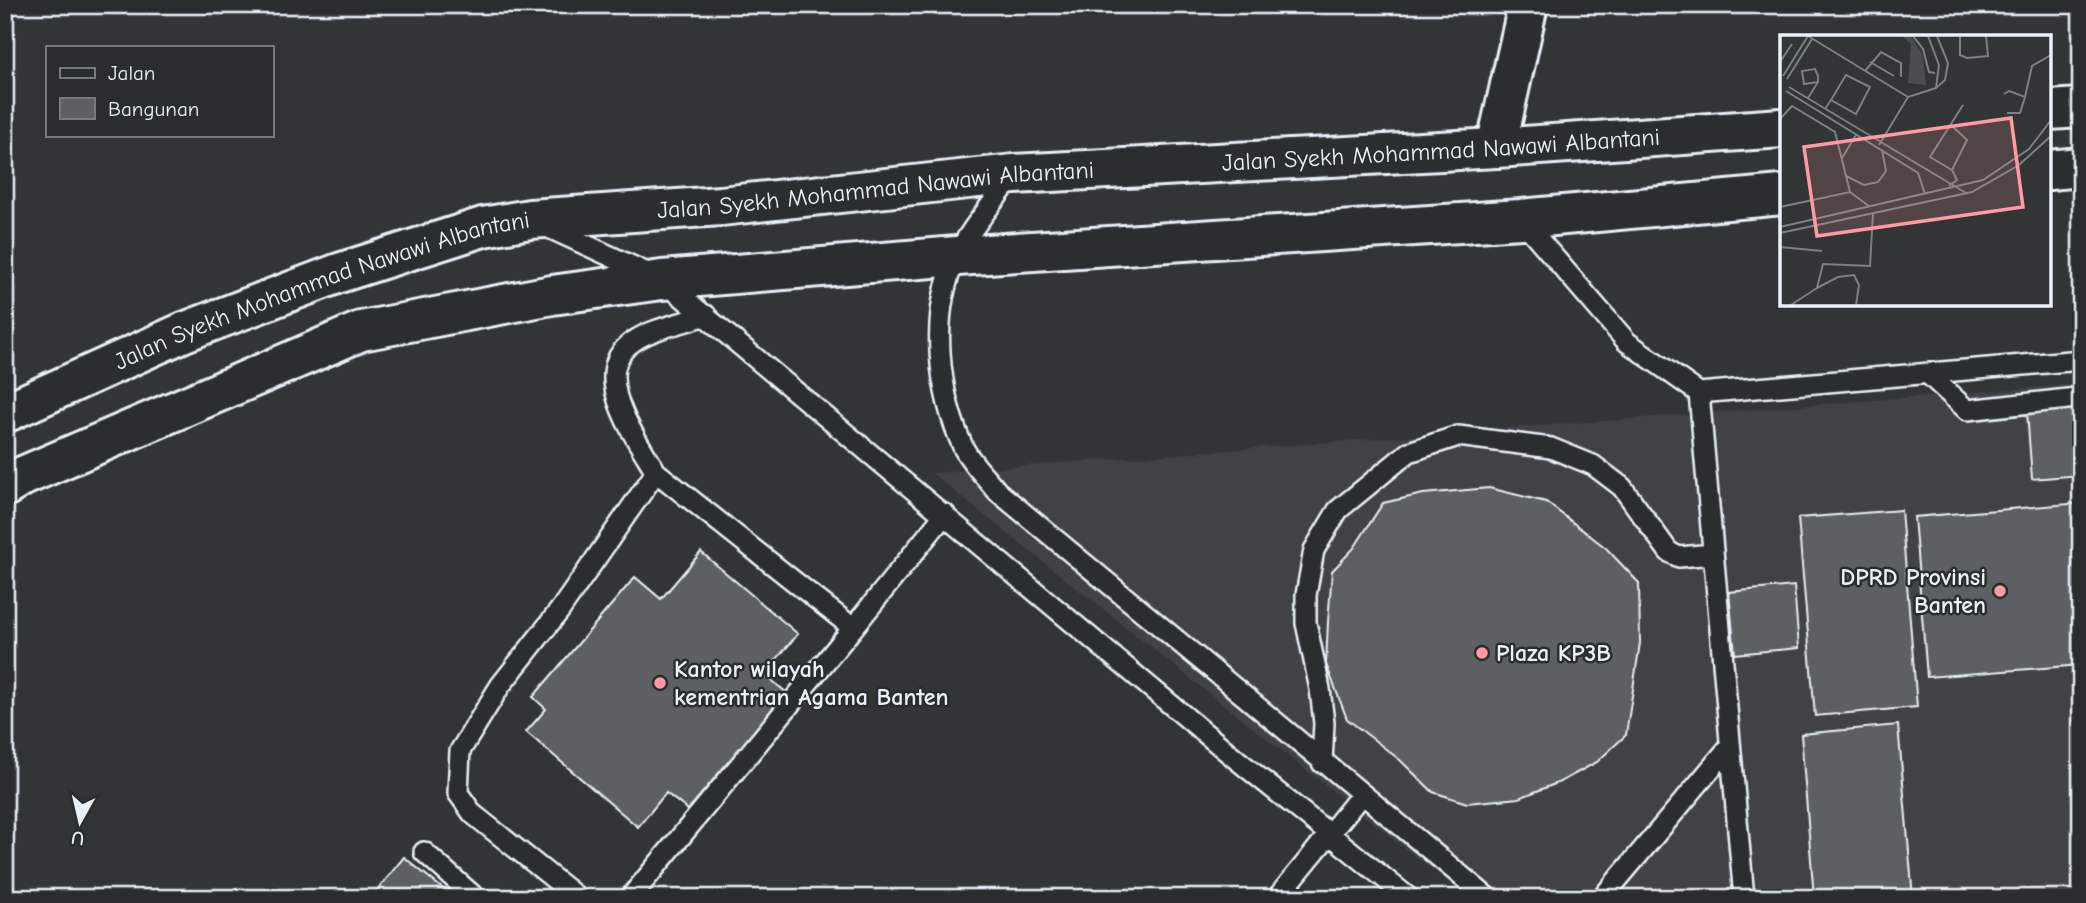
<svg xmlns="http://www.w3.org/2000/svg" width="2086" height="903" font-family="'Comic Neue',sans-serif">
<rect width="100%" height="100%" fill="#323536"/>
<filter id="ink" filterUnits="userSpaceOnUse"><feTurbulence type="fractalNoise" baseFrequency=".0143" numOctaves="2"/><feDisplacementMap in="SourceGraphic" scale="14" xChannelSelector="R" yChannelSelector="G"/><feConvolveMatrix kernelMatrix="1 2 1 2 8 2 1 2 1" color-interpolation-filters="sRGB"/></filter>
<g filter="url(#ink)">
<path fill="#3f4244" d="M2081 384V898H1468L931 473Z"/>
<path fill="#5c6063" stroke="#e8f1f8" stroke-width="2" d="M2081 408V475L2032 479 2027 412Z
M1489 488 1546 502 1606 548 1639 583 1640 643 1626 735 1597 762 1560 782 1519 798 1467 803 1433 792 1400 760 1347 719 1326 664 1328 622 1332 571 1354 548 1383 503 1423 494Z
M2081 503V665L1927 677 1914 517Z
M1901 510 1917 707 1815 716 1798 518Z
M701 552 798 634 764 674 787 693 688 810 666 793 638 827 526 732 546 709 533 697 635 577 661 599Z
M1794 586 1799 648 1735 654 1729 592Z
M1898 725 1913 898H1814L1801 734Z
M404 857 454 898H371Z"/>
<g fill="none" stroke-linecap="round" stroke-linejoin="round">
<g stroke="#e8f1f8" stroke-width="24">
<path id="service" d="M1014 174C995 201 970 228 956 258 929 315 938 393 964 449 972 464 987 478 997 491L1488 898
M1521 219 1627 342 1699 393 2081 360
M545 226 662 280 1236 759 1409 898
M1928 374 1967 410 2077 398
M1699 393 1744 898
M853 628 945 514
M1322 763 1324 723 1320 689 1306 623V595L1314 550 1338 510 1409 452 1458 436 1551 448 1593 465 1622 487 1669 552 1679 557 1713 554
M424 852 476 898
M578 898 473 814 458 793 460 751 500 686 560 610 656 472C637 439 586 372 634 341 653 328 684 323 706 315
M630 898 853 628 656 472
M1277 898 1362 794
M1602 898 1730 746"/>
</g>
<g stroke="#e8f1f8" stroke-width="44">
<path id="minor" d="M1496 148 1528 5"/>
</g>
<g stroke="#e8f1f8" stroke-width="44">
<g id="secondary">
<path d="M2049 110 2081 108"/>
<path d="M2049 170 2081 167"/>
<path id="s1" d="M5 413 184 332 339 273 483 227 530 219 721 206 1014 174 1496 148 1782 128"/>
<path d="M5 487 23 476 361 331 552 295 662 280 957 256 1521 219 1782 195"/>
</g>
</g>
<use href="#service" stroke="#2a2d2e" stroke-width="19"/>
<use href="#minor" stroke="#2a2d2e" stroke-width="38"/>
<use href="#secondary" stroke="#2a2d2e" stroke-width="38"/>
</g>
</g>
<g fill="#ff9aa2" stroke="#2a2d2e" stroke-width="2.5">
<circle cx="2000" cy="591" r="7"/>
<circle cx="1482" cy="653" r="7"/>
<circle cx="660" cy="683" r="7"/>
</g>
<g text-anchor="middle" stroke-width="5" stroke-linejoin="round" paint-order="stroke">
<g font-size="24" fill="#e8f1f8" stroke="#2a2d2e">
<text dy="8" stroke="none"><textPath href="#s1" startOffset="1475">Jalan Syekh Mohammad Nawawi Albantani</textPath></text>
<text dy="8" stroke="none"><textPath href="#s1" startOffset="908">Jalan Syekh Mohammad Nawawi Albantani</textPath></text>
<text dy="8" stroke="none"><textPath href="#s1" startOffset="341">Jalan Syekh Mohammad Nawawi Albantani</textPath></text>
</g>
<g font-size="24" font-weight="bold" fill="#e8f1f8" stroke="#2a2d2e" text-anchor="start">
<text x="1986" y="585" text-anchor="end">DPRD Provinsi<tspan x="1986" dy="28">Banten</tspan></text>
<text x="1496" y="661">Plaza KP3B</text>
<text x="674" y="677">Kantor wilayah<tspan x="674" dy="28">kementrian Agama Banten</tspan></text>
</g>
</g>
<g transform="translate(1780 35)">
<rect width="271" height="271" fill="#323536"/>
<path d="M122 1H131L143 20 146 50 128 48 131 9Z" fill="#494d4f"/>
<path fill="none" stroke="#7b8084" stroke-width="2" d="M28 1 128 62 156 53 165 45 168 28 157 1M133 1 143 14 149 37 155 38M148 1 159 30 156 53M180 1V20L187 23 208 21 206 1M0 27 12 9M90 27 114 41M85 36 101 17 121 28V42M3 41 28 1M7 44 32 4M9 52 186 158M6 56 138 138 145 159M224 59 229 56 245 62 252 31 271 20M28 63 38 47V41L35 34 22 36 24 49 38 47M45 74 51 65 76 79 90 52 66 40 51 65M227 78H240L245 62M0 84 12 71 55 97 70 157M99 110 128 62M62 123 76 100M172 135 150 122 183 70M66 141 84 150 98 147 106 136 102 115M169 151 177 145 172 135 187 105 170 89M0 172 70 157 90 172M0 192 203 145 249 114 271 85M0 198 192 157 239 130 271 101M0 212 42 216M37 253 58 242 74 240 79 250 76 270M11 270 37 253 43 229 90 231 93 178"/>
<path fill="#ff9aa2" fill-opacity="0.15" stroke="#ff9aa2" stroke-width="3.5" d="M231 83 243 172 37 201 24 112Z"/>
<rect width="271" height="271" fill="none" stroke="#e8f1f8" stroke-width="3.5"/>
</g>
<rect width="2086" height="903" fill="none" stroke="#2a2d2e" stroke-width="28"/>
<rect x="14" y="14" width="2058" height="875" fill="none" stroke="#e8f1f8" stroke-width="2.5" filter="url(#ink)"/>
<rect x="46" y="46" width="228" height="91" fill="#2a2d2e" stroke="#767b7f" stroke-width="2"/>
<rect x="60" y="68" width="35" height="10" fill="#2a2d2e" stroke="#767b7f" stroke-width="2"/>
<text x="108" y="80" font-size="21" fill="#e8f1f8">Jalan</text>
<rect x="60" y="98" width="35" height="21" fill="#5c6063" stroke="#767b7f" stroke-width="2"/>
<text x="108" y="116" font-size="21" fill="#e8f1f8">Bangunan</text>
<g transform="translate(80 822) rotate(188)" stroke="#2a2d2e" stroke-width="5" paint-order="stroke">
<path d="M0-5L12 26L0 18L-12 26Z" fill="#e8f1f8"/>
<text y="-10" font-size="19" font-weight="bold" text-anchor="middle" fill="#e8f1f8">U</text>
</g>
</svg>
